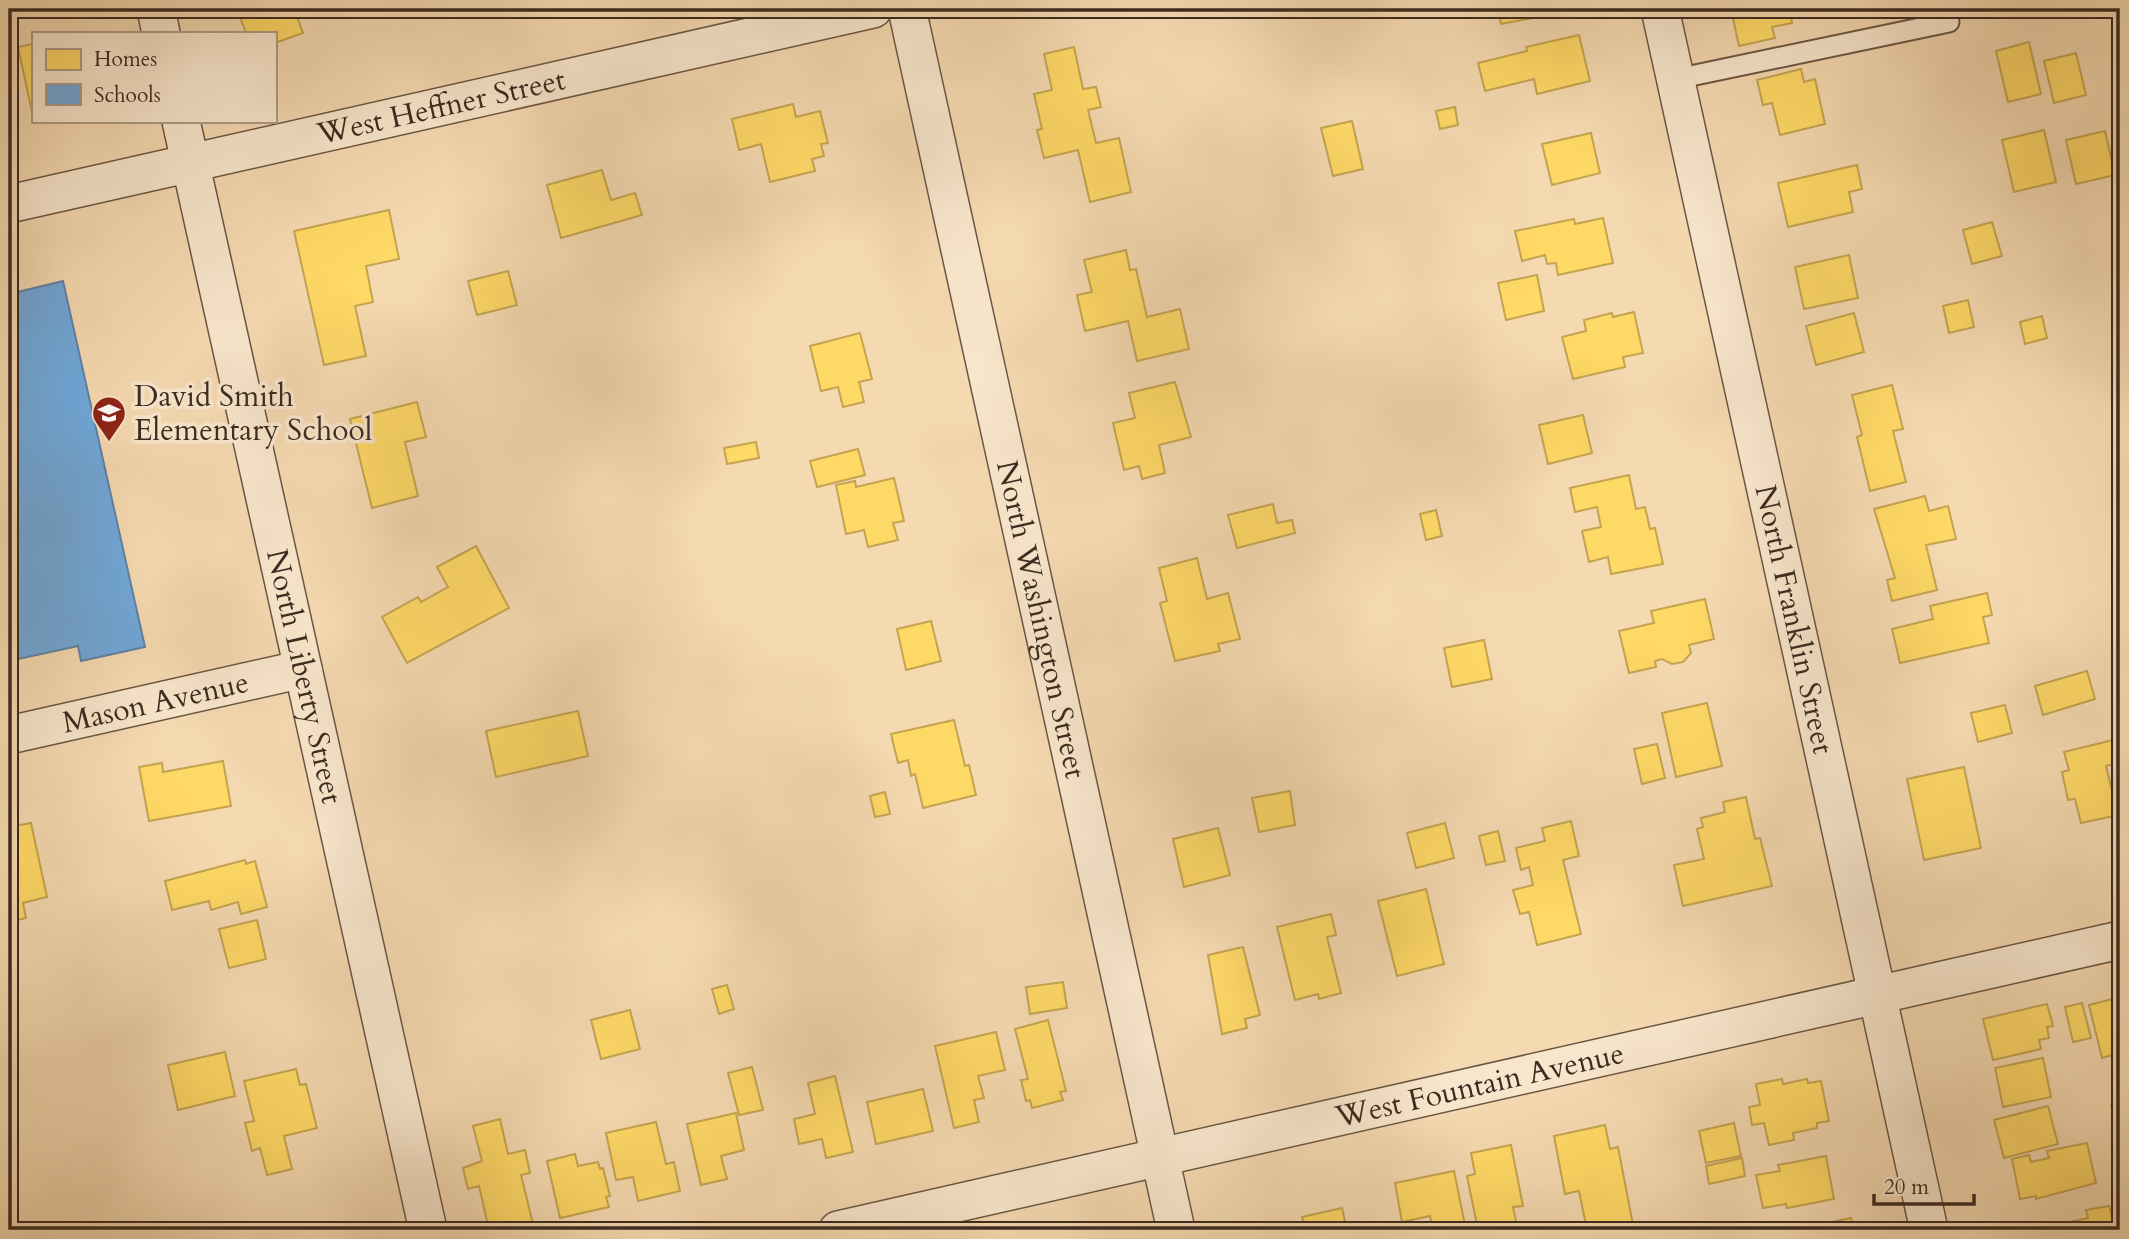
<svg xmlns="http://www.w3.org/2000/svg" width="2129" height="1239" font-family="Cardo,serif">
<rect width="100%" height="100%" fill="#f5d9b0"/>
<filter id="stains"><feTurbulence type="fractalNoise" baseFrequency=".00286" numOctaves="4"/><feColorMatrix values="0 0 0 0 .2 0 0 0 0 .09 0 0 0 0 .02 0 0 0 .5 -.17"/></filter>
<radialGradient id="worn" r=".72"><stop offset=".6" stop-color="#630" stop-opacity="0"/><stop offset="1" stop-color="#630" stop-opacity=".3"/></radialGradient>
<path fill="#ffd966" stroke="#c5a451" stroke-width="2" d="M15 9H44L17 15Z
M237 9H294L303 33 275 43V33H246Z
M1498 9H1570V11L1501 24Z
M1731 9H1799L1800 14 1791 15 1792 23 1772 27 1775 38 1739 46Z
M1579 35 1590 81 1537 94 1534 79 1485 91 1478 63 1527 51 1526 47Z
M2029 42 2041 94 2008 102 1996 51Z
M33 44V112H32L18 47Z
M1074 47 1083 89 1096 87 1101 107 1088 110 1096 143 1119 138 1131 192 1090 202 1078 150 1044 158 1037 130 1042 129 1034 94 1052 90 1044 54Z
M2076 53 2086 95 2054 103 2044 61Z
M1801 69 1804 82 1815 79 1825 124 1780 135 1772 103 1763 105 1757 80Z
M793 104 796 117 820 111 828 143 821 144 824 156 812 159 815 171 770 182 761 144 739 150 732 119Z
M1455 107 1458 125 1440 129 1436 111Z
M1352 121 1363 169 1333 176 1321 128Z
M2044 130 2056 182 2014 192 2002 140Z
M2105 131 2115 175 2076 184 2066 140Z
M1591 133 1600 173 1552 185 1542 144Z
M1857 165 1862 189 1849 192 1853 212 1788 227 1778 183Z
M602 170 611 200 635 193 642 215 561 238 547 185Z
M389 210 399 259 366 266 373 302 355 306 366 356 324 365 294 231Z
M1603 218 1613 263 1558 275 1556 263 1547 264 1545 255 1522 261 1515 231 1574 219 1575 224Z
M1992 222 2002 256 1972 264 1963 230Z
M1126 250 1130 270 1136 269 1147 317 1180 309 1189 349 1137 361 1128 321 1085 331 1077 295 1092 292 1084 260Z
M1849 255 1858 298 1804 309 1795 267Z
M508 271 517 305 477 315 468 281Z
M1537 275 1544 311 1506 320 1498 283Z
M1968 300 1974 327 1949 333 1943 306Z
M1634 312 1643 353 1623 357 1625 367 1573 379 1562 337 1586 331 1584 320 1612 313 1613 317Z
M1854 313 1864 352 1816 365 1806 326Z
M2042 316 2047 338 2025 344 2020 322Z
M860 333 872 379 859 382 864 402 843 407 838 387 821 391 810 346Z
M1175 382 1191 437 1159 445 1165 473 1142 479 1139 466 1124 470 1113 423 1135 418 1129 393Z
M1892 385 1903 429 1893 431 1906 482 1870 491 1857 437 1862 435 1852 395Z
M417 402 426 437 405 442 418 496 372 508 350 419Z
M1583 415 1592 453 1548 464 1539 425Z
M756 442 759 458 727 464 724 448Z
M858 449 865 475 817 487 810 461Z
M1629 475 1636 509 1645 507 1650 529 1655 528 1663 564 1611 574 1608 557 1589 562 1582 531 1601 527 1597 507 1575 512 1570 488Z
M894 478 904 521 893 523 898 540 868 547 864 530 846 534 836 485 855 481 856 487Z
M1925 496 1929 511 1948 506 1956 539 1926 545 1937 590 1892 601 1887 580 1895 578 1874 509Z
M1273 504 1277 523 1292 520 1295 533 1237 548 1228 515Z
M1436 510 1442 536 1426 540 1420 514Z
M476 546 509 608 407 663 382 617 418 597 421 602 448 587 437 567Z
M1197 558 1207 599 1228 593 1240 639 1218 644 1220 651 1175 661 1160 603 1167 601 1159 568Z
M1987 593 1992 615 1983 617 1989 643 1900 663 1892 629 1933 619 1930 606Z
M1705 599 1714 639 1689 645 1691 653 1683 662 1672 664 1662 659 1655 661 1656 667 1629 673 1619 631 1654 623 1651 611Z
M931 621 941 661 906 670 897 629Z
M1484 640 1492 679 1452 687 1444 648Z
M2087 671 2095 699 2043 715 2035 686Z
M1707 703 1722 766 1676 777 1662 713Z
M2005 705 2012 733 1978 742 1971 713Z
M578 711 588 756 496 777 486 731Z
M954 720 965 766 969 765 976 795 923 808 915 774 911 776 908 760 898 763 891 734Z
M2113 740 2118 763 2106 766 2118 815 2081 823 2075 799 2068 800 2062 772 2069 770 2064 752Z
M1657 744 1665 778 1642 784 1634 749Z
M223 761 231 806 149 821 139 767 162 763 163 772Z
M1964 767 1981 848 1924 860 1907 779Z
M1290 791 1295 825 1259 832 1252 798Z
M885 792 890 814 875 817 870 796Z
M1746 797 1755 839 1760 838 1772 886 1683 906 1674 865 1704 859 1697 829 1703 827 1701 818 1725 812 1723 802Z
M1571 821 1579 856 1563 860 1581 934 1537 945 1529 912 1520 914 1513 890 1533 885 1529 867 1521 870 1516 848 1545 841 1542 828Z
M31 823 47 897 23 903 26 918 9 922V827Z
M1445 823 1454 858 1416 868 1407 833Z
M1218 828 1230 875 1184 887 1173 839Z
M1498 831 1505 861 1486 865 1479 836Z
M245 860 246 864 255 861 267 907 241 914 238 902 211 910 209 901 172 910 165 881Z
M1426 889 1444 964 1397 976 1378 901Z
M1331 914 1336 935 1327 937 1341 993 1319 999 1318 994 1295 1000 1277 927Z
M257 920 266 959 229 968 219 929Z
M1243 947 1260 1015 1245 1019 1247 1028 1222 1034 1208 955Z
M1063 982 1067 1008 1030 1014 1026 987Z
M727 985 734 1009 719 1014 712 989Z
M2120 997V1053L2102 1058 2089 1005Z
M2082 1003 2091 1038 2073 1042 2065 1007Z
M2047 1004 2053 1026 2047 1027 2049 1038 2039 1040 2041 1049 1993 1060 1983 1019Z
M630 1010 640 1049 601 1059 591 1020Z
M1048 1020 1066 1091 1060 1092 1063 1100 1032 1108 1030 1100 1026 1101 1021 1080 1028 1079 1015 1029Z
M996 1032 1005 1070 978 1076 984 1098 974 1100 979 1122 954 1128 935 1046Z
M225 1052 235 1096 178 1110 168 1065Z
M2043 1058 2051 1097 2003 1107 1995 1068Z
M752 1067 763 1110 739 1115 728 1073Z
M296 1069 300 1085 306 1084 317 1128 284 1136 292 1169 267 1175 260 1148 252 1151 245 1123 254 1121 244 1081Z
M835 1076 853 1152 826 1158 822 1139 799 1144 794 1119 815 1114 808 1083Z
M1782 1079 1783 1084 1807 1079 1808 1083 1821 1081 1829 1121 1817 1123V1128L1793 1133 1794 1140 1769 1145 1764 1123 1752 1125 1749 1107 1760 1105 1756 1084Z
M923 1089 933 1131 876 1144 867 1102Z
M2120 1102V1131L2118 1132 2111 1105Z
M2048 1106 2058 1144 2004 1158 1994 1120Z
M736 1113 744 1150 721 1156 727 1179 701 1185 687 1124Z
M500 1119 508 1154 525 1150 530 1173 521 1175 533 1224 509 1230H489L479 1186 468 1189 463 1168 482 1161 473 1126Z
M656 1122 666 1164 674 1162 680 1191 638 1201 633 1177 616 1180 606 1133Z
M1734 1123 1741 1156 1706 1163 1699 1131Z
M1605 1125 1610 1149 1618 1147 1634 1230H1587L1579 1191 1565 1194 1554 1136Z
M2087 1143 2096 1183 2036 1199V1196L2020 1199 2012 1159 2029 1155 2031 1162 2049 1158 2047 1151Z
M1511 1145 1523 1206 1513 1207 1518 1230H1478L1467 1176 1475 1174 1471 1153Z
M575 1154 578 1166 598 1162 600 1169 603 1168 610 1196 606 1197 609 1207 560 1218 547 1161Z
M1826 1156 1834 1199 1787 1208 1786 1204 1763 1208 1756 1175 1780 1171 1778 1165Z
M1742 1158 1745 1176 1709 1184 1706 1166Z
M1454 1171 1466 1230H1433L1430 1216 1402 1222 1395 1183Z
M2109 1206 2111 1213 2116 1211 2120 1230H2041V1228L2088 1218 2086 1210Z
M1342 1208 1347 1230H1305L1302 1217Z
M1851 1218 1853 1230H1793Z
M1749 1222 1751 1230H1715Z
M1059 1224 1061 1230H1037V1229Z"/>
<path fill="#6fa8dc" stroke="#6082a4" stroke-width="2" d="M63 281 145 647 81 661 78 646 9 661V294Z"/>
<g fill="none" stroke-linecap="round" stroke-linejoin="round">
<g stroke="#6b5645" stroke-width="23">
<path id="lane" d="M1676 79 1949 22"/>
</g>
<g stroke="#6b5645" stroke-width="40">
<g id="street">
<path d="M156 9 161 33"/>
<path id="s1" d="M907 9 1176 1230"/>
<path id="s2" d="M1660 9 1929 1230"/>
<path id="s3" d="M181 121 428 1230"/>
<path id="s4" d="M9 204 873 9"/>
<path id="s5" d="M9 735 303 669"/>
<path id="s6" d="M838 1230 2120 940"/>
</g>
</g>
<use href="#lane" stroke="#f8e6cc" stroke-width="19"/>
<use href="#street" stroke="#f8e6cc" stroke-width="37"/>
</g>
<defs>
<g id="school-pin" transform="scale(1.75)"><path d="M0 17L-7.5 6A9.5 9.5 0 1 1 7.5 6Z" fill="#8f2418" stroke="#f8e6cc"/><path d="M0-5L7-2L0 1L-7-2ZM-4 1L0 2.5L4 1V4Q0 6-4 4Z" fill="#fff"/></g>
</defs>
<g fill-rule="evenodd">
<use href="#school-pin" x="109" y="413"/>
</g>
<g text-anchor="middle" stroke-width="7" stroke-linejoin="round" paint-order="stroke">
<g font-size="30" fill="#3d2a21" stroke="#f8e6cc">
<text dy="10" stroke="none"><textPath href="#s4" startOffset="443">West Heffner Street</textPath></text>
<text dy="10" stroke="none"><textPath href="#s1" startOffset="625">North Washington Street</textPath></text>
<text dy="10" stroke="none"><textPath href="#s2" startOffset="625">North Franklin Street</textPath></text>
<text dy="10" stroke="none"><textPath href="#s3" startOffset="569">North Liberty Street</textPath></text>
<text dy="10" stroke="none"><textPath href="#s5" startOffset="150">Mason Avenue</textPath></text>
<text dy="10" stroke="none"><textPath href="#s6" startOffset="658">West Fountain Avenue</textPath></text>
</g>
<g font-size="30" fill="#3d2a21" stroke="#f8e6cc" text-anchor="start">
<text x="134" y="406">David Smith<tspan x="134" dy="34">Elementary School</tspan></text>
</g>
</g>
<rect width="2129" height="1239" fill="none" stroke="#f5d9b0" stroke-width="35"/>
<rect x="10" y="10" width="2108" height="1218" fill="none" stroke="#3d2a21" stroke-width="3.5"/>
<rect x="18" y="18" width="2094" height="1204" fill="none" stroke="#3d2a21" stroke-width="2"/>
<rect x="32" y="32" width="245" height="91" fill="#f8e6cc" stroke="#ad9b88" stroke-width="2"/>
<rect x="46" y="49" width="35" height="21" fill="#ffd966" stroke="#ad9b88" stroke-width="2"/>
<text x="94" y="66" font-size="21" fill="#3d2a21">Homes</text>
<rect x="46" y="84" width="35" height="21" fill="#6fa8dc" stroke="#ad9b88" stroke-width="2"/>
<text x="94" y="102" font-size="21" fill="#3d2a21">Schools</text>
<path d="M1874 1194v10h100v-10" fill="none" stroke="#3d2a21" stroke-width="3.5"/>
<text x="1884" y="1194" font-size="21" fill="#3d2a21" stroke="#f8e6cc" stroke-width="5" paint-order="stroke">20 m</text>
<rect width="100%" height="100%" filter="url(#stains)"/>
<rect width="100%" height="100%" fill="url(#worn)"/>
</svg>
